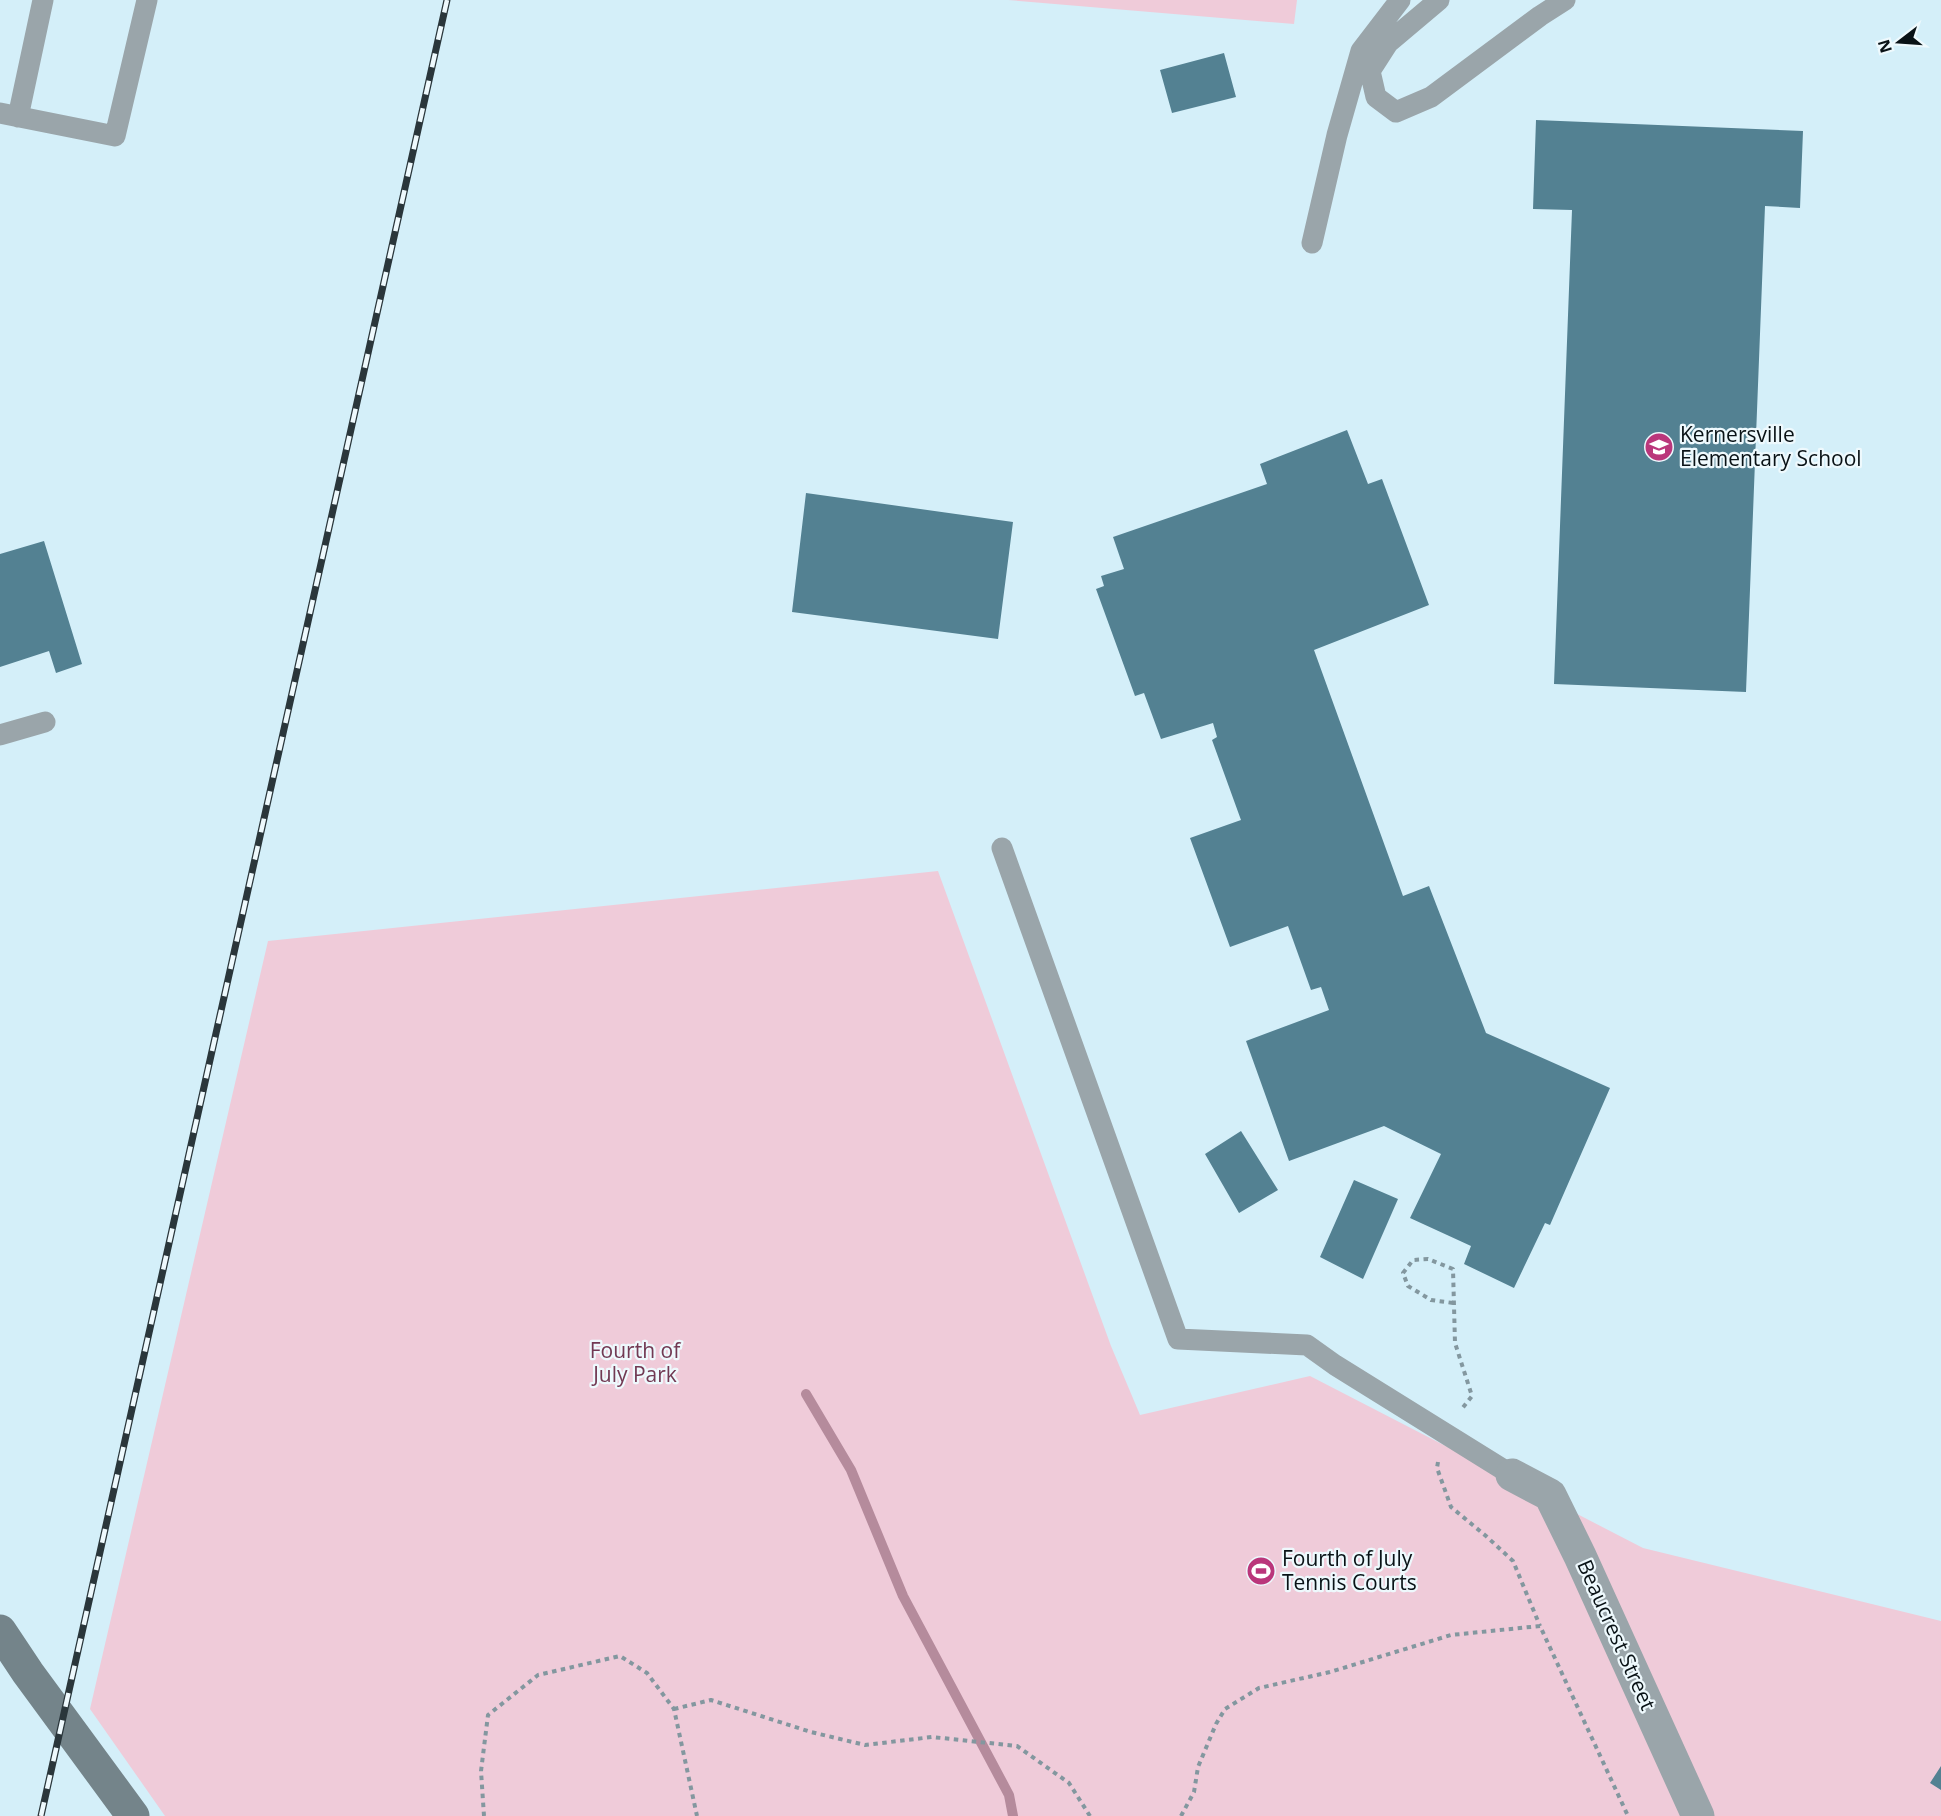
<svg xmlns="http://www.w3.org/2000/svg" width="1941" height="1816" font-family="'Open Sans',sans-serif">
<rect width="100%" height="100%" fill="#d4eff9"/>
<path fill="#efcbd9" d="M1008 0H1297L1294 24Z
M938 871 1111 1346 1140 1415 1310 1376 1643 1548 1941 1621V1816H165L90 1709 268 941Z"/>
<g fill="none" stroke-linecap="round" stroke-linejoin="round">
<path stroke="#b58b9c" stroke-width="10" d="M806 1394 851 1470 903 1596 1009 1795 1013 1816"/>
</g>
<path fill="#538192" d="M1224 53 1236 97 1172 113 1160 70Z
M1536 120 1803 131 1800 208 1765 206 1746 692 1554 684 1572 210 1533 209Z
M1347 430 1368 484 1382 479 1429 605 1314 650 1403 896 1429 886 1486 1033 1610 1088 1550 1225 1545 1223 1514 1288 1464 1264 1471 1246 1410 1218 1441 1154 1384 1126 1289 1161 1246 1041 1329 1010 1321 987 1311 990 1288 926 1230 947 1190 838 1241 820 1212 740 1217 737 1213 723 1161 739 1144 693 1135 696 1096 589 1104 586 1101 576 1124 569 1113 537 1267 484 1260 464Z
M806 493 1013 522 998 639 792 612Z
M44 541 82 664 56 673 49 651 0 667V554Z
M1241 1131 1278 1190 1239 1213 1205 1154Z
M1354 1180 1398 1199 1363 1279 1320 1257Z
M1941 1766V1790L1930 1783Z"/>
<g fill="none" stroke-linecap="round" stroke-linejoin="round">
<path stroke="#83979f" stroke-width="4" stroke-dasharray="4.5 4.5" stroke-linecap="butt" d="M1453 1303 1431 1300 1408 1286 1403 1273 1413 1260 1428 1259 1453 1269 1455 1343 1472 1396 1461 1410
M1438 1462 1437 1468 1451 1507 1486 1536 1513 1561 1540 1626
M674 1709 711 1700 811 1732 865 1745 932 1737 1017 1746 1069 1783 1090 1816
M484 1816 481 1771 488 1715 538 1675 620 1656 647 1673 674 1709 697 1816
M1181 1816 1194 1792 1198 1767 1216 1724 1225 1709 1259 1688 1330 1672 1451 1635 1540 1626 1628 1816"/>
<path stroke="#9aa5aa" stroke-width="21" d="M1439 0 1388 43 1370 71 1376 97 1396 112 1431 97 1540 16 1565 0
M0 113 115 136 147 0
M18 117 43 0
M1312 243 1337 135 1361 51 1400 0
M0 735 45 722
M1002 848 1178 1339 1307 1345 1335 1365 1512 1475"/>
<path stroke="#9aa5aa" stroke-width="33" d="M1512 1475 1550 1495 1580 1556 1698 1816"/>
<path stroke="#74848a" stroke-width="33" d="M0 1631 28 1673 133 1816"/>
<g stroke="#2a363b" stroke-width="7">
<path id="rail" d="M41 1816 447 0"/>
</g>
<use href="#rail" stroke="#eef9fd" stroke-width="4.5" stroke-dasharray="14" stroke-linecap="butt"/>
</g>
<defs>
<g id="school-disc" transform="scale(1.5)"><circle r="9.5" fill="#ba367b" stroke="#eef9fd"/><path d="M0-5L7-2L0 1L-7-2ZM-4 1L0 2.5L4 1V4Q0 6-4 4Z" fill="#fff"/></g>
<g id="stadium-disc" transform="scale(1.5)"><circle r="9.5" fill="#ba367b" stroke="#eef9fd"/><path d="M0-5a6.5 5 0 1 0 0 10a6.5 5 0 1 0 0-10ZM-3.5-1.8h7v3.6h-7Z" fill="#fff"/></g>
</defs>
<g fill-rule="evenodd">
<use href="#school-disc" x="1659" y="447"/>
<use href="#stadium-disc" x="1261" y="1571"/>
</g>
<g text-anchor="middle" stroke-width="4.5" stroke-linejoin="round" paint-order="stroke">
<g font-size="21" fill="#091216" stroke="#eef9fd" text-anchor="start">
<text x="1680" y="442">Kernersville<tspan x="1680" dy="24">Elementary School</tspan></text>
<text x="1282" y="1566">Fourth of July<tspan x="1282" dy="24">Tennis Courts</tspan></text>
</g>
<g font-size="21" fill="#723953" stroke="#eef9fd">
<text x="635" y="1358">Fourth of<tspan x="635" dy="24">July Park</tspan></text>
</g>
<g font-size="21" fill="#091216" stroke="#eef9fd">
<text transform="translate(1616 1635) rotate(66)" y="7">Beaucrest Street</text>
</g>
</g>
<g transform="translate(1899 42) rotate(253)" stroke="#eef9fd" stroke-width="4.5" paint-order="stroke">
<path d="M0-4.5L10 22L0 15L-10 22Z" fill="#091216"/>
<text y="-9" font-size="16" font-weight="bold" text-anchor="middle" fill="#091216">N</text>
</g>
</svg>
